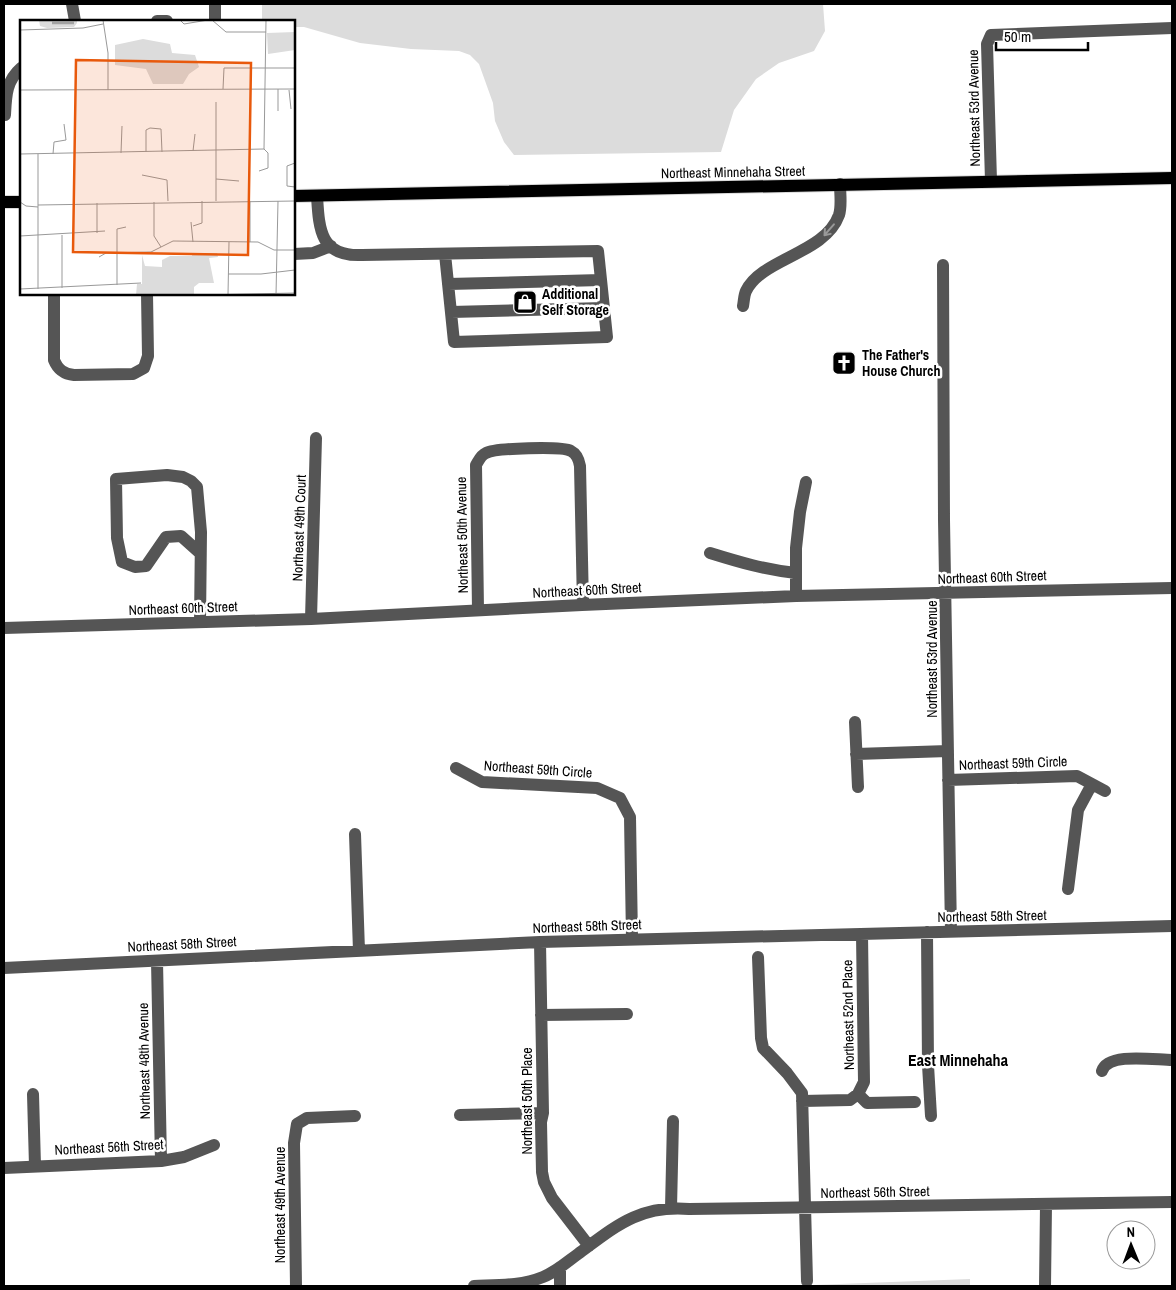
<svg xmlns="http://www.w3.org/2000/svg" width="1176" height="1290" font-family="'Archivo Narrow',sans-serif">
<rect width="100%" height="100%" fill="#fff"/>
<path fill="#dcdcdc" d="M262 4H823L825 31 814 51 779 63 756 79 734 110 721 152 514 155 504 142 495 121 493 103 479 64 470 55 459 51 411 49 360 43 304 27H294V21H262Z
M970 1279V1286H802V1284L813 1285Z"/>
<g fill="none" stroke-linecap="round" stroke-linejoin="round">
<g stroke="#dbdbdb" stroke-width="14">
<path id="major" d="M294 196 1172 178
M4 202H21"/>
</g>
<path stroke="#555" stroke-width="12" d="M72 4 75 21
M215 4V21
M157 21H167
M5 115C6 96 6 81 21 68
M991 181 987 44 991 35 1172 28
M317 196C319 229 320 257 362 255L598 251 607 337 454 342 445 254
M294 254 313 253 331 246
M943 265 944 520 951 932
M448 284 601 280
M54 294V360C58 370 64 374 74 375L133 374 144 368 148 356 147 294
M743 306C744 301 744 295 746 291 762 258 825 254 839 215 842 206 840 194 840 184
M451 312 604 308
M710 553C739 562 766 570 796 573
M796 596V548L800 512 806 482
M478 610 476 465C479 460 481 455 486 453 495 448 562 446 571 451 577 454 579 460 580 466L583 605
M311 619 316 438
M200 622 201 532 197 487 191 481 183 477 167 475 116 479 117 538 122 562 135 567 146 566 166 537 181 536 200 553
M4 628 311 619 582 605 796 596 1172 588
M855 722 858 787
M856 754 948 751
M456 768 482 782 597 788 620 798 630 817 632 939
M948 780 1077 776 1105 791
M355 834 359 951
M1068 889 1078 810 1092 784
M927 932 928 1065 931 1116
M540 942 543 1113 541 1122 542 1172 544 1182 552 1198 589 1246
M758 957 761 1038 763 1048 787 1073 802 1093 807 1281
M157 961 161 1161
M4 968 540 942 1172 926
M541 1015 627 1014
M1102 1071C1108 1052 1155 1060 1172 1060
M33 1094 35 1166
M858 1094 867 1103 915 1102
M802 1101 850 1100 858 1094 864 1082 862 934
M460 1115 543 1113
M4 1168 161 1161 184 1157 214 1145
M671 1208 673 1121
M560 1267V1286
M296 1286 294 1143 297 1124 307 1118 355 1116
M474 1286C497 1285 521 1286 543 1277 556 1272 567 1262 578 1254 616 1226 639 1205 689 1209L1172 1202
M1045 1286 1046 1205"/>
<use href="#major" stroke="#000" stroke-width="12"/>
</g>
<defs><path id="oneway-shaft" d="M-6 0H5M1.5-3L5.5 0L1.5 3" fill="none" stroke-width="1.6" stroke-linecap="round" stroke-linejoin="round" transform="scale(1.25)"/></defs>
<use stroke="#999" href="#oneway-shaft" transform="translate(829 230) rotate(131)"/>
<defs>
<g id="shop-square" transform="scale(1.25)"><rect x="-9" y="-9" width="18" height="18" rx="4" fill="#000" stroke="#fff"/><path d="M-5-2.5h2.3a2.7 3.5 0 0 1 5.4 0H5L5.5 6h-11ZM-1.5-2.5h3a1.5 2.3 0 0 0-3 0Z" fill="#fff"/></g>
<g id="church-square" transform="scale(1.25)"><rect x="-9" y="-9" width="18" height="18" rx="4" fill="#000" stroke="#fff"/><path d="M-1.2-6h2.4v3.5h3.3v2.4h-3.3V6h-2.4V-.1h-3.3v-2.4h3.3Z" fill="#fff"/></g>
</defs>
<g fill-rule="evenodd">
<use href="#shop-square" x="525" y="302"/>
<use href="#church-square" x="844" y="363"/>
</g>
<g text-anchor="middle" stroke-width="5" stroke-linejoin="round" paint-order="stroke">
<g font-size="14" fill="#000" stroke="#fff">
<text transform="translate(974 108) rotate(-91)" y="5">Northeast 53rd Avenue</text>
<text transform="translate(733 172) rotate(-1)" y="5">Northeast Minnehaha Street</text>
<text transform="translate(299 528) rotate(-88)" y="5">Northeast 49th Court</text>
<text transform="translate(462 535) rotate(-91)" y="5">Northeast 50th Avenue</text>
<text transform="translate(992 577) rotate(-2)" y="5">Northeast 60th Street</text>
<text transform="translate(587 590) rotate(-3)" y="5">Northeast 60th Street</text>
<text transform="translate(183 608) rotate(-2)" y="5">Northeast 60th Street</text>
<text transform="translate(932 659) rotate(-90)" y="5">Northeast 53rd Avenue</text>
<text transform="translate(1013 763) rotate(-2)" y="5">Northeast 59th Circle</text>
<text transform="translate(538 769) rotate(4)" y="5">Northeast 59th Circle</text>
<text transform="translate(992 916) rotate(-1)" y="5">Northeast 58th Street</text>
<text transform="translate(587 926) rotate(-2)" y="5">Northeast 58th Street</text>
<text transform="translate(182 944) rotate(-3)" y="5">Northeast 58th Street</text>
<text transform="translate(848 1015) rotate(-91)" y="5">Northeast 52nd Place</text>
<text transform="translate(144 1061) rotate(-91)" y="5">Northeast 48th Avenue</text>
<text transform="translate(527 1101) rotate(-90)" y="5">Northeast 50th Place</text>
<text transform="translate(109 1147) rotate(-3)" y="5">Northeast 56th Street</text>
<text transform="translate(875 1192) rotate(-1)" y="5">Northeast 56th Street</text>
<text transform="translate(280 1205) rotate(-90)" y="5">Northeast 49th Avenue</text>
</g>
<g font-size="14" font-weight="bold" fill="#000" stroke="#fff" text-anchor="start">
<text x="542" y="299">Additional<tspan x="542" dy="16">Self Storage</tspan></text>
<text x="862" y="360">The Father's<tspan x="862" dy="16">House Church</tspan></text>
</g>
<g font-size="16" font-weight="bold" fill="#000" stroke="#fff">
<text x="958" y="1066">East Minnehaha</text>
</g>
</g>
<g transform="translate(20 20)">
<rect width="275" height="275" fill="#fff"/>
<path d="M19 0H57V3L54 7 27 8 20 6ZM275 12V30L248 34 247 13ZM123 19 150 24 152 33 175 35 179 47 169 54 163 64H133L126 49 95 45V25ZM172 233H197L198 237 189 238 194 263H179L174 267V275H116L117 264H122V235L125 246 142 247V240L150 236H172Z" fill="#dcdcdc"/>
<path fill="none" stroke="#a3a3a3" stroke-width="2.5" d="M32 3H54"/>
<path fill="none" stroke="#999" stroke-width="1" d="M83 0 88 33V70M160 0 164 4 188 0M192 0 206 12H246M0 10 63 8 83 4M203 69 204 48H275M258 69V91M0 70 275 69M269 70 271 89M244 129 246 0M173 131 175 114M126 132V110L130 108 141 109 142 132M101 133 102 106M0 134 244 129M18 134V269M33 134 34 122 46 120 44 104M275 143 267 146V166L275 167M239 151 248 148V133L244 129M122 155 147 160 148 181M196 159 219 161M196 181V82M230 181V222M0 182 6 186 18 187M134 182V216L141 227M77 183V213M18 185 275 181M171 202 173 222M173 206 182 203V181M0 216 85 211M79 237 86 233 131 232 153 221 238 222 254 230H275M208 254H241L275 250M97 265V209L106 207M42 268V215M0 269 121 263M184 275 275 273M208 275 209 222M256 275 258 181"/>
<path fill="#e8590c" fill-opacity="0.15" stroke="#e8590c" stroke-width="2.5" d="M56 40 231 43 228 235 53 232Z"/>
<rect width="275" height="275" fill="none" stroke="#000" stroke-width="2.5"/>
</g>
<rect width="1176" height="1290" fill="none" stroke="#000000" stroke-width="10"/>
<g transform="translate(1131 1245) rotate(359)"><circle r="24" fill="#ffffff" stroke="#999999"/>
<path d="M0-4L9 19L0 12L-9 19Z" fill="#000000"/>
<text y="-8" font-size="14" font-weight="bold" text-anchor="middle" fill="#000000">N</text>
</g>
<path d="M996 42v8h92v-8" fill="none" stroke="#000000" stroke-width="2.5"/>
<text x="1004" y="42" font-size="15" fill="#000000" stroke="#ffffff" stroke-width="4" paint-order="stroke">50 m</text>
</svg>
